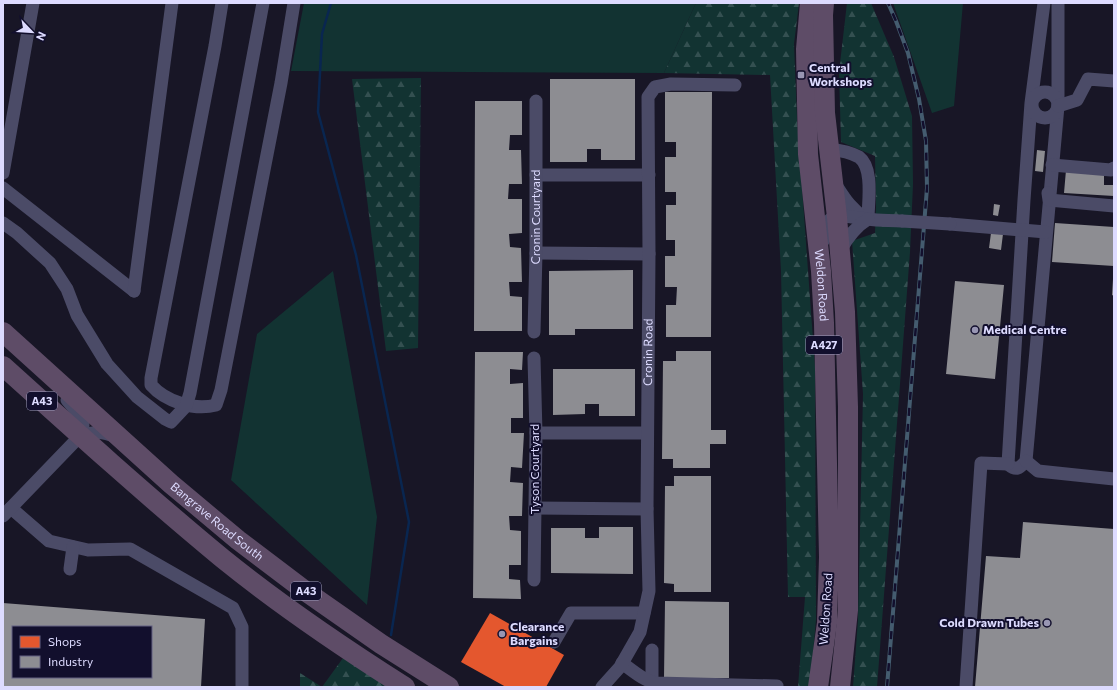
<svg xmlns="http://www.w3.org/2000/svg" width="1117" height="690" font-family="Commissioner,sans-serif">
<defs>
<pattern id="forest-firs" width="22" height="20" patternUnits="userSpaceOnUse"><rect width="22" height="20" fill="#123332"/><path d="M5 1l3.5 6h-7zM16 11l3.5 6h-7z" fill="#345051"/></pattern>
</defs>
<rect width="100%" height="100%" fill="#181626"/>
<path fill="#123332" d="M304 3H696L664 73 291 71Z
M893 3H963L954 106 932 113Z
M333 271 377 517 367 605 231 480 257 334Z"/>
<path fill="url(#forest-firs)" d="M696 3H799L794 44 797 119 815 367 816 619 810 687H798L805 597H788L781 271 770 75 664 73Z
M847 3H871L894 57 912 116 913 184 910 252 877 687H853L858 620 863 394 852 241 875 233 876 207 875 156 841 142 839 72Z
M421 78 418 348 386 351 352 79Z
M343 658 388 687H300V673L322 687Z"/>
<path fill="#e4572e" d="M490 613 564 655 546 687H506L461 662Z"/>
<path fill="#8d8d92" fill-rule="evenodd" d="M550 79H635V160H601V149H587V162H550Z
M665 92H712L711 337H666V305H676L677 287H665V256H675V240H666V205H676V192H665V157H676V142H665Z
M475 101H522V135H510L509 150H521L522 184H509L508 199H522V233L509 234 510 247 521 248 522 282H509L510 296 522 297V331H474Z
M1037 150 1045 151 1043 172 1035 171Z
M1066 170 1104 173V185H1114V196L1064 193Z
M994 204 1000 205 998 216 993 215Z
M1055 223 1114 227V266L1052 262Z
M991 233 1003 234 1001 250 989 248Z
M633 270V329H575V335H549V271Z
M1113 279H1114V296L1112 295Z
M955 281 1004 285 995 379 946 374Z
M676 351H711V430H726V444H710V468H673V459H662L663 361H676Z
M475 352H523L522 370 510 369V384L523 383V418H511V433H524L522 468 511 467 510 482 523 483 522 516H509L510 530 521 531V565H509V579L520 580 521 599 473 598Z
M553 369H635V416H599V404H585V414L553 415Z
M674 476H711V592H674V584L664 583 665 486H674Z
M1023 522 1114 529V687H975L986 556 1020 558Z
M599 527H633V574L551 573V528H585V538H599Z
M665 601 729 602V678H664Z
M3 603 205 619 201 687H3ZM13 627H151V677H13Z"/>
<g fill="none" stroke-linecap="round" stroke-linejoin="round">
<path stroke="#092650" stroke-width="2.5" d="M331 3 322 34 318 112 356 255 409 522 391 635"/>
<g stroke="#4b4b67" stroke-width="13">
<path d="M222 3 215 46 151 378V385C165 401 194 411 216 405L221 390 281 83 294 3"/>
<path d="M1044 3 1031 103 1024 200 1008 464C1016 471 1019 469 1026 461L1058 106V3"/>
<circle cx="1045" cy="105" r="13"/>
<path d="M1058 106 1077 100 1088 79 1114 81"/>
<path d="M829 149C838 150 850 152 859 157 874 168 868 203 868 219"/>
<path d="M1052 165 1111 170 1114 168"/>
<path d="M3 173 33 3"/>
<path d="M536 175H649"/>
<path d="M836 185C845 199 851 209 866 219"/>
<path d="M3 188 134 291"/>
<path d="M1048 193 1049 200 1114 206"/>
<path d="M3 223 17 233 50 263 67 289 77 315 107 364 137 397 165 419 171 422 186 406 190 393 263 3"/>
<path d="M950 224 1046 232"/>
<path d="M823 241C824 207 844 217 868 219 879 221 891 220 902 221"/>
<path d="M840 251C847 238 855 227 868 219"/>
<path d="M536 253 649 254"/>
<path d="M134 291 172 3"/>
<path id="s1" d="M534 332 536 253V101"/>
<path d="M534 358 536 433 534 580"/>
<path d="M536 433H647"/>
<path d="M81 435C95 432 101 431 116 437"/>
<path d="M1026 461 1038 471 1114 479"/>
<path d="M11 508 49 541 88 550 130 549 233 608 242 627V687"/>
<path d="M535 508 647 509"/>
<path d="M3 516 81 435 83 425 78 413 67 400"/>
<path d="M70 569 73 547"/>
<path d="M554 642 571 613H644"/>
<path d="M652 650V682"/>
<path d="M622 663C633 671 644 681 657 683L777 686"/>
<path id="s2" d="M602 687 620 667 640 632 649 591 647 509 649 254 648 97 655 87 671 84 735 85"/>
<path d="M966 687 981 463 1008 464"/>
</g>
<g stroke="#5e4c67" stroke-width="20">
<path id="s3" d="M810 3 806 49 808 154 821 271 824 323 829 557 827 623 818 687"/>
<path d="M824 3 823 15 825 113 837 217 845 312 848 407V610L840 687"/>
<path id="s4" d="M3 332 171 484 238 540 308 593 381 644 449 687"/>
<path d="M3 366C75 431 147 496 222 558 280 605 342 647 405 687"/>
</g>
<g stroke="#445c6f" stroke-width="4">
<path id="rail" d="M887 687 927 188 926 141 919 99 908 53 896 21 888 3"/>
</g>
<use href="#rail" stroke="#120f2d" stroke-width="2.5" stroke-dasharray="8" stroke-linecap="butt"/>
<path stroke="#4b4b67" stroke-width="13" d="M902 221 950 224"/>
</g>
<g fill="#9896b3" stroke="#120f2d" stroke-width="1.5">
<rect x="797" y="71" width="8" height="8" rx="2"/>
<circle cx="975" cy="330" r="4"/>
<circle cx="1047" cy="623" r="4"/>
<circle cx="502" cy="634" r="4"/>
</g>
<g text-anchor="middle" stroke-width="4" stroke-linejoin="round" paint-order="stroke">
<g fill="#120f2d" stroke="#a09ec0" stroke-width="1">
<rect x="806" y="336" width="36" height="18" rx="3"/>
<rect x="27" y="392" width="30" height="18" rx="3"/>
<rect x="291" y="582" width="30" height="18" rx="3"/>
</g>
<g font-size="11" font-weight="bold" fill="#dddbff">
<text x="824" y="349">A427</text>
<text x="42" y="405">A43</text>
<text x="306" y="595">A43</text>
</g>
<g font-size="12" font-weight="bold" fill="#dddbff" stroke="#120f2d" text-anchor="start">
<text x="809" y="72">Central<tspan x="809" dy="14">Workshops</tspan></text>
<text x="983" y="334">Medical Centre</text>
<text x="1039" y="627" text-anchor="end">Cold Drawn Tubes</text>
<text x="510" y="631">Clearance<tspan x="510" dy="14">Bargains</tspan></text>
</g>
<g font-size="12" fill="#dddbff" stroke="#120f2d">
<text dy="4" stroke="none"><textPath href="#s1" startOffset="115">Cronin Courtyard</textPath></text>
<text dy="4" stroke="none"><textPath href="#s3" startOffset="283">Weldon Road</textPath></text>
<text dy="4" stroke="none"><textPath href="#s2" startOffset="348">Cronin Road</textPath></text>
<text transform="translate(535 469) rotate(-90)" y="4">Tyson Courtyard</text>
<text dy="4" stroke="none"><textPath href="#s4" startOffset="286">Bangrave Road South</textPath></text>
<text transform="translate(826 609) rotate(-86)" y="4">Weldon Road</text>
</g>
</g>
<rect width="1117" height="690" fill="none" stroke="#dddbff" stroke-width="8"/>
<rect x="12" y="626" width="140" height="52" fill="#120f2d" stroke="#636181"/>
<rect x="20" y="636" width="20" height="12" fill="#e4572e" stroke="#636181"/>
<text x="48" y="646" font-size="12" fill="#dddbff">Shops</text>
<rect x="20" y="656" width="20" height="12" fill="#8d8d92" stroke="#636181"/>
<text x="48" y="666" font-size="12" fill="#dddbff">Industry</text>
<g transform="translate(32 32) rotate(115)" stroke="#120f2d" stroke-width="3" paint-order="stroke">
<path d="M0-3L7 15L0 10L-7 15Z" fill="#dddbff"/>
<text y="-6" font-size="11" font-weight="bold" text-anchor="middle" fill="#dddbff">N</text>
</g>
</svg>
